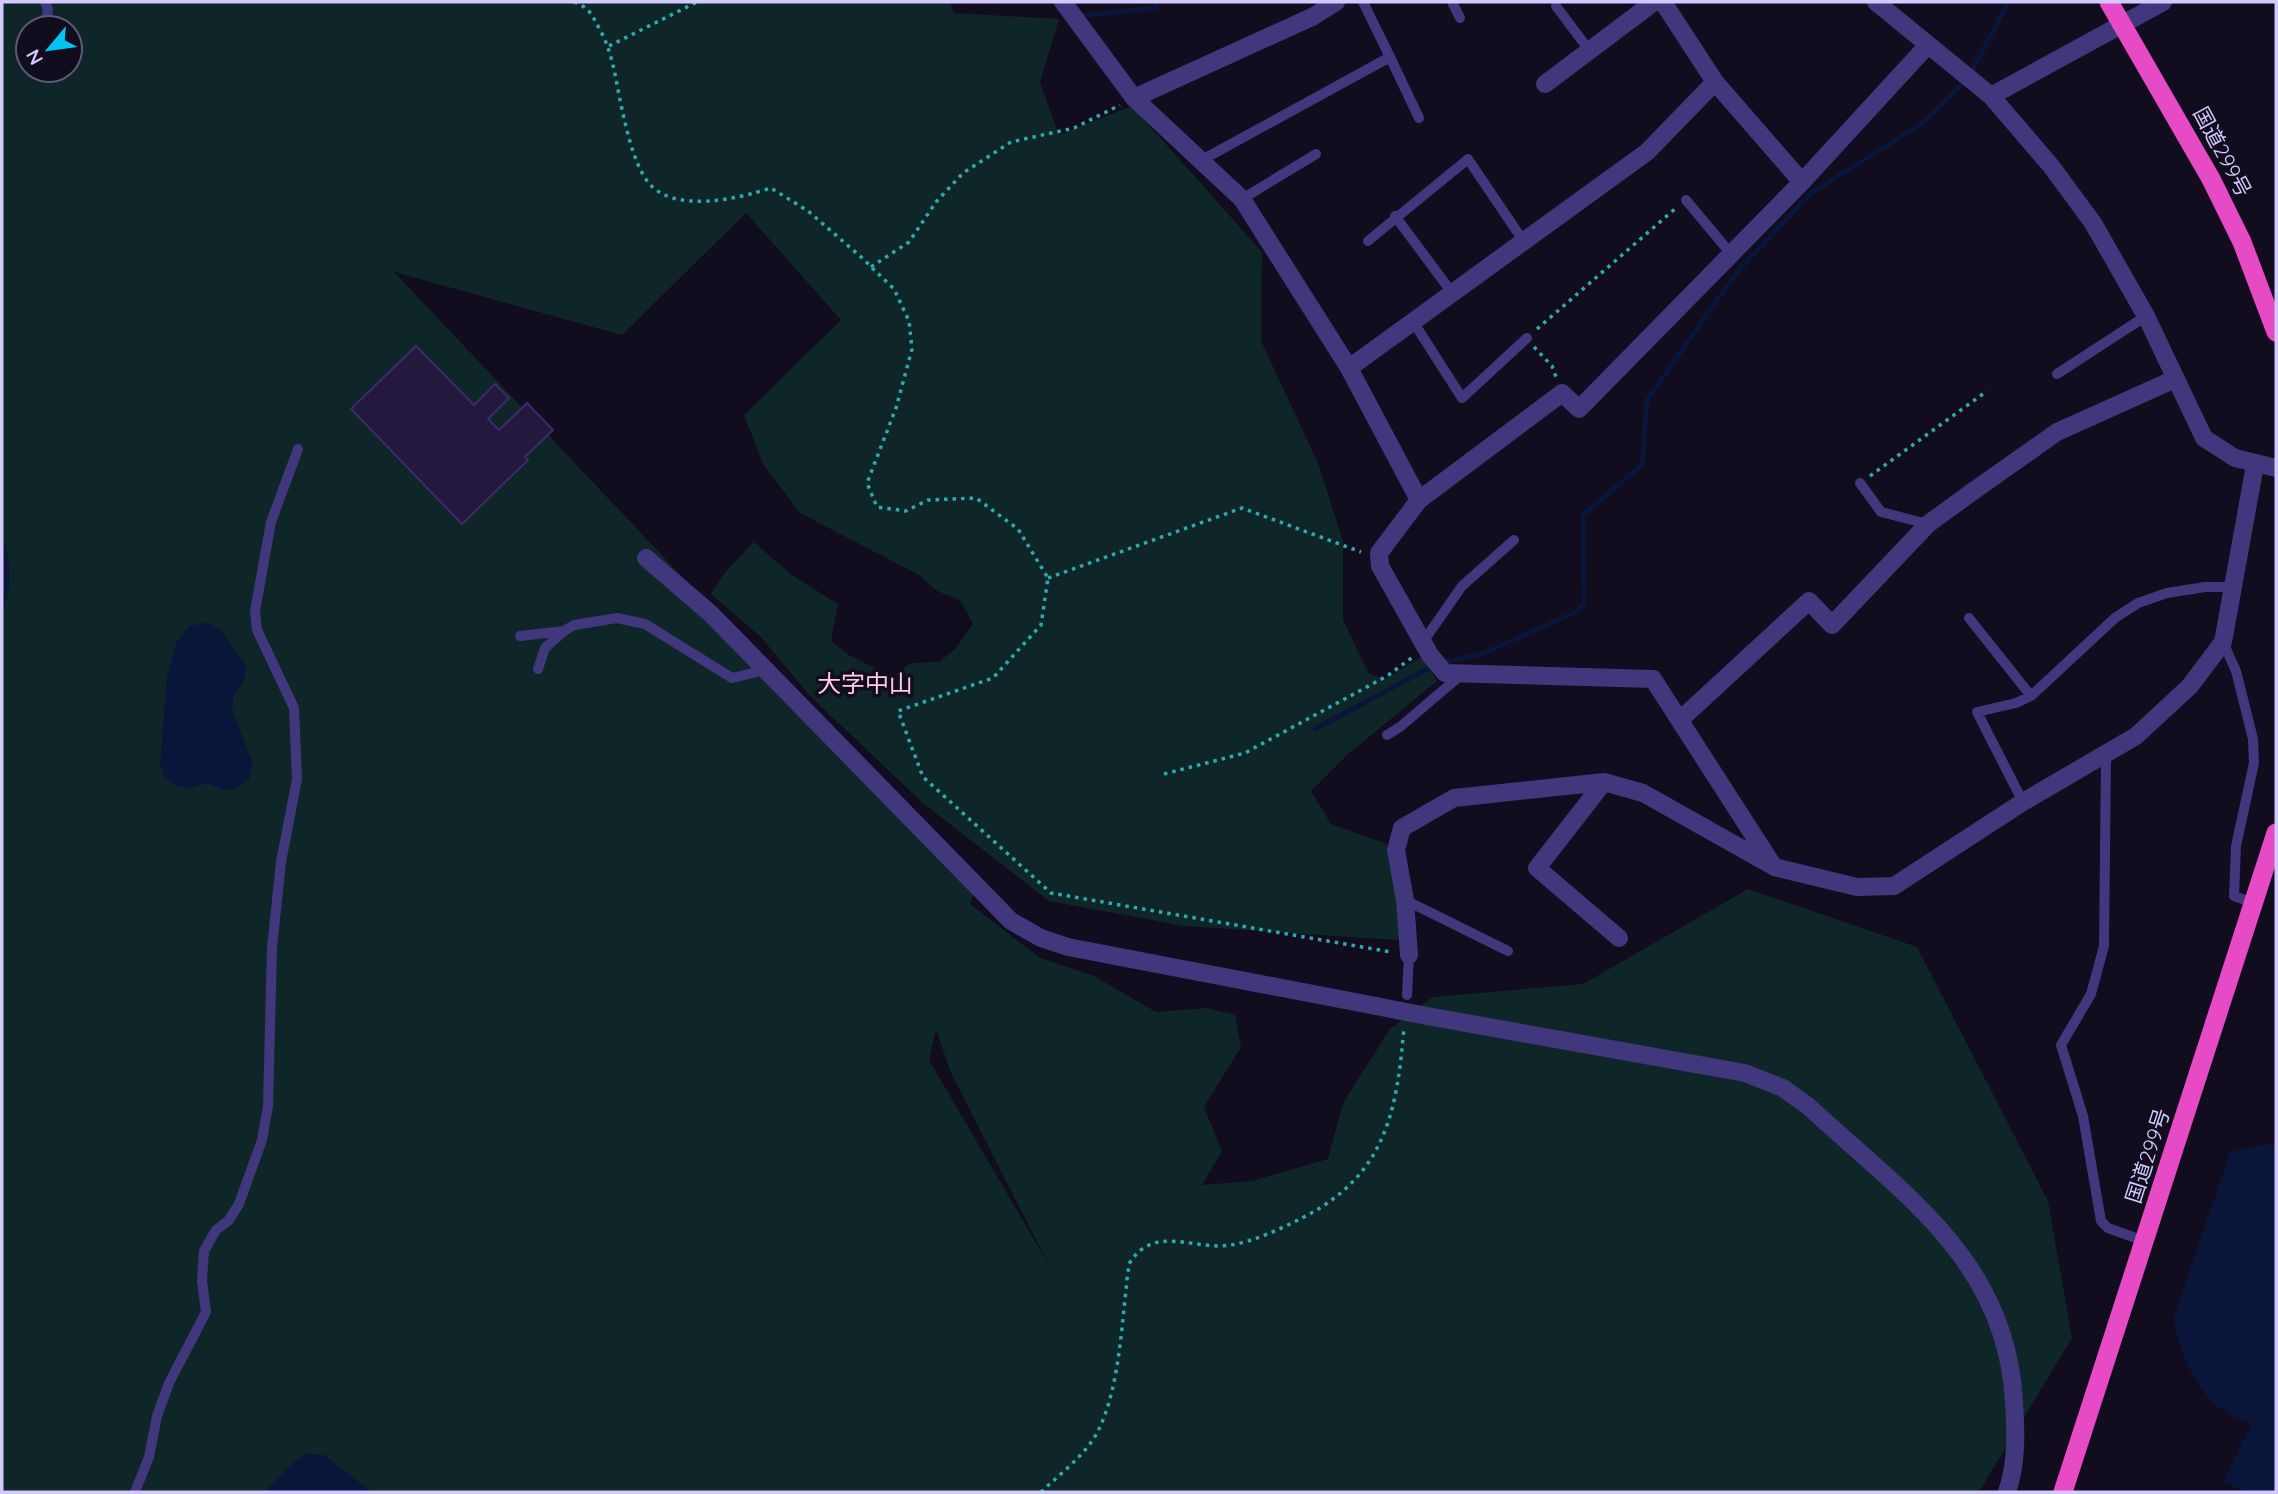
<svg xmlns="http://www.w3.org/2000/svg" width="2278" height="1494" font-family="Quicksand,'Noto Sans JP',sans-serif">
<rect width="100%" height="100%" fill="#110c1e"/>
<path fill="#0f2628" fill-rule="evenodd" d="M2 2H950L954 13 1059 19 1040 82 1059 135 1132 106 1262 252 1261 341 1318 463 1343 541V620L1369 674 1385 679 1423 656 1437 681 1347 755 1311 791 1331 824 1387 844 1403 932 1398 940 1184 926 1049 901 924 804 811 697 761 637 711 594 726 571 754 542 792 575 838 604 831 641 849 655 893 677 911 663 939 662 955 649 973 624 960 600 937 591 919 575 800 513 763 464 744 415 841 320 746 213 622 335 394 272 799 700 977 883 970 904 1040 958 1094 976 1156 1012 1207 1008 1235 1015 1241 1047 1204 1107 1222 1151 1202 1185 1252 1181 1328 1159 1343 1103 1390 1029 1433 997 1583 984 1748 889 1917 947 2048 1201 2072 1338 1979 1492H2ZM28 28H70V70H28ZM936 1029 951 1073 1050 1267 929 1060Z"/>
<path fill="#09163a" d="M2 534C10 561 14 583 2 610Z
M208 622 222 631 246 665 244 681 234 695 232 709 253 765 249 779 239 787 227 791 207 783 188 789 176 786 165 778 160 764 167 677 176 643 190 626Z
M2276 1142V1492H2247L2223 1482 2251 1424C2240 1419 2225 1414 2217 1406 2192 1382 2178 1350 2174 1317L2230 1152Z
M307 1454 324 1455 372 1492H265L289 1466Z"/>
<g fill="none" stroke-linecap="round" stroke-linejoin="round">
<path stroke="#09163a" stroke-width="5" d="M1079 16 1156 8V2
M1972 71 2008 2
M1444 662 1482 654 1576 612 1584 602 1583 515 1642 465 1647 400 1737 272 1811 193 1923 123 1965 81
M1315 729 1431 667"/>
</g>
<path fill="#24183f" stroke="#3d2a6b" stroke-width="2" d="M416 346 474 405 495 384 509 398 488 419 499 430 527 403 553 430 525 457 528 460 462 524 351 409Z"/>
<g fill="none" stroke-linecap="round" stroke-linejoin="round">
<path stroke="#2daaaf" stroke-width="3.5" stroke-dasharray="3.5 5" stroke-linecap="butt" d="M574 2C589 7 592 15 599 28 612 51 615 75 620 100 625 123 633 163 648 182 673 214 737 199 771 188L808 211 860 256 894 289 909 321 912 349 896 408 867 483 877 507 906 511 928 500 976 498 1018 529 1048 578 1041 625 993 678 898 711 923 777 1051 893 1391 952
M609 46 697 2
M871 267 909 242 936 202 963 173 1011 142 1074 128 1120 105
M1537 329 1676 208
M1534 347 1552 366 1556 377
M1870 476 1987 391
M1048 578 1242 508 1361 552
M1164 774 1245 753 1387 676 1413 657
M1041 1492C1061 1473 1087 1454 1099 1429 1121 1383 1122 1314 1129 1264 1154 1223 1193 1251 1231 1245 1255 1241 1280 1229 1302 1218 1385 1176 1397 1113 1404 1027"/>
<path stroke="#40377d" stroke-width="10" d="M1452 2 1460 18
M1556 6 1589 50
M45 28 48 9 45 2
M1390 57 1419 118
M1200 161 1390 57 1363 2
M1242 199 1316 154
M1686 200 1731 254
M1395 216 1453 294
M1368 241 1468 159 1524 242
M1414 323 1462 398 1527 338
M2057 374 2146 316
M1860 483 1881 512 1928 524
M1969 618 2031 696
M520 636 564 631 574 625 617 618 645 624 732 678 765 670
M1423 642 1462 586 1514 540
M2223 642 2236 671 2253 739 2254 763 2236 846 2234 896 2253 903
M538 669 545 648 564 631
M1387 735 1400 727 1461 675
M2106 756 2104 946 2091 994 2061 1045 2083 1116 2101 1221 2108 1228 2144 1241
M2023 802 1977 712 2016 703 2031 696 2115 618 2138 603 2167 593 2205 587H2234
M1405 900 1508 951
M1407 995 1409 955
M135 1492 149 1457 157 1416 169 1383 206 1312 202 1281 204 1251 216 1230 229 1220 239 1204 262 1140 268 1106 272 948 281 862 297 779 294 708 257 630 255 611 271 522 298 449"/>
<path stroke="#40377d" stroke-width="18" d="M1063 2 1134 98 1242 199 1349 368 1419 500 1379 553 1380 566 1430 655 1445 673 1653 679 1774 867 1857 887 1894 886 2023 802 2136 736 2190 686 2223 642 2255 465
M1663 2 1715 82 1802 182
M1876 2 1991 96 2051 166 2093 223 2146 316 2204 438 2235 458 2276 468
M1545 84 1654 2
M1991 96 2163 2
M1134 98 1314 16 1336 2
M1349 368 1647 152 1715 82
M1419 500 1562 393 1579 409 1802 182 1927 46
M1681 719 1809 601 1832 625 1928 524 1972 492 2057 432 2175 379
M1604 782 1537 868 1619 938
M1409 955 1405 900 1396 850 1402 828 1454 798 1604 782 1643 793 1771 865"/>
<path stroke="#40377d" stroke-width="18" d="M646 558 711 614 1011 921 1041 938 1068 947 1376 1006
M1427 1016 1745 1073 1783 1088 1808 1106C1903 1194 2007 1261 2014 1402 2016 1433 2017 1463 2007 1492"/>
<path stroke="#e64bc5" stroke-width="19" d="M2109 2 2211 179 2242 242 2276 332
M2063 1492 2276 833"/>
<path stroke="#40377d" stroke-width="18" d="M1376 1006 1427 1016"/>
</g>
<g text-anchor="middle" stroke-width="7" stroke-linejoin="round" paint-order="stroke">
<g font-size="21" fill="#d4c9ff" stroke="#110c1e">
<text transform="translate(2222 152) rotate(62)" y="7">国道299号</text>
<text transform="translate(2148 1156) rotate(-72)" y="7">国道299号</text>
</g>
<g font-size="24" fill="#ffcbe7" stroke="#110c1e">
<text x="865" y="692">大字中山</text>
</g>
</g>
<rect width="2278" height="1494" fill="none" stroke="#d4c9ff" stroke-width="7"/>
<g transform="translate(49 49) rotate(241)"><circle r="33" fill="#110c1e" stroke="#5f5878" stroke-width="2"/>
<path d="M0-5L12 26L0 18L-12 26Z" fill="#01c4f3"/>
<text y="-10" font-size="19" font-weight="bold" text-anchor="middle" fill="#d4c9ff">N</text>
</g>
</svg>
